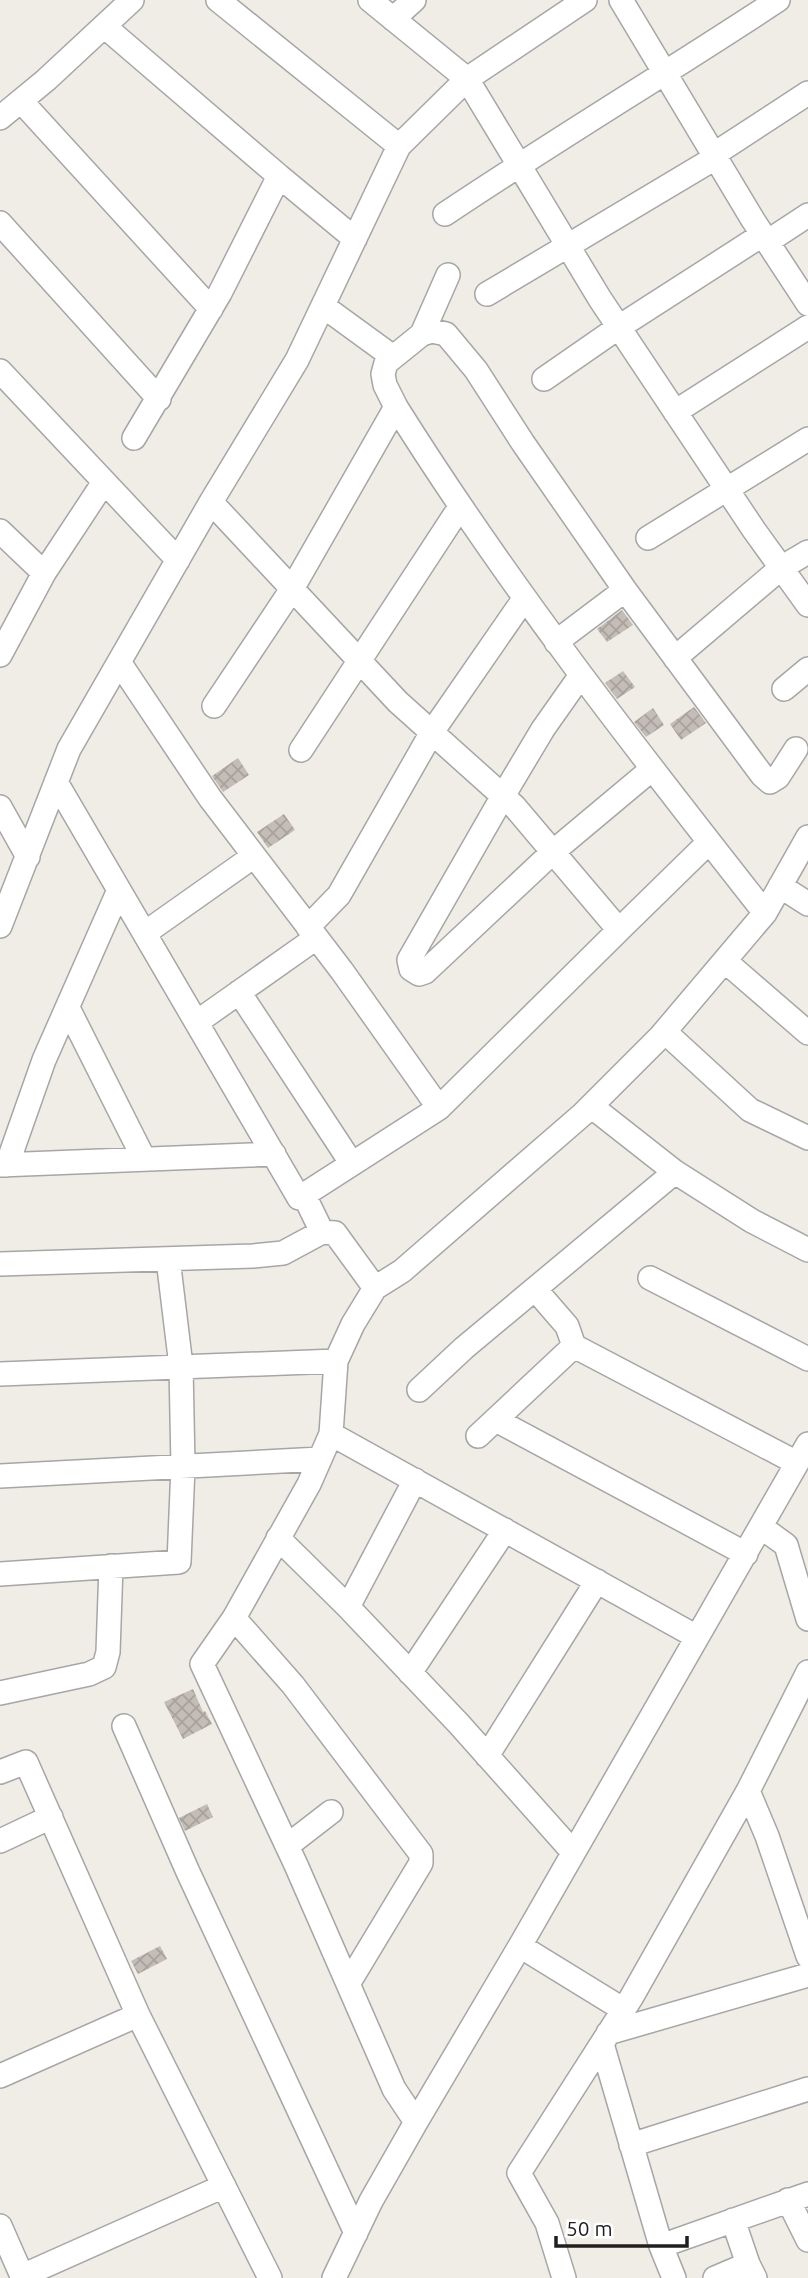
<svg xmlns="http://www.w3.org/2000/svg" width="808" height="2278" font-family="Ubuntu,sans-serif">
<defs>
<pattern id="building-cross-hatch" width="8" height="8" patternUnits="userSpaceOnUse" patternTransform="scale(1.75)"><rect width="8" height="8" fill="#c4bcb6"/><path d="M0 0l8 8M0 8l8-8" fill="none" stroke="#a8a19c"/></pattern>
</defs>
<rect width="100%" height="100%" fill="#f0ede6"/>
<path fill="url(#building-cross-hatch)" d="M622 610 633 625 607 642 597 629Z
M623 671 635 687 617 699 605 683Z
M694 707 706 723 681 740 670 724Z
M653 708 664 725 646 737 634 722Z
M238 758 249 775 223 792 212 776Z
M284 814 295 830 268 848 257 832Z
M193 1689 203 1712 205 1711 212 1724 183 1739 164 1702Z
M207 1804 213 1817 185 1831 179 1818Z
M160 1946 167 1959 138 1974 131 1961Z"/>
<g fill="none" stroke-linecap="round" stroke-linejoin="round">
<g stroke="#a6a6a6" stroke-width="26">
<path id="minor" d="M218 0 399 146
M370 0 467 79 600 299 754 530 808 605
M621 0 753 220 808 304
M393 19 414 0
M104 26 279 176
M21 101 211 309
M0 118 46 80 132 0
M713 155 808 93
M445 214C554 141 667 73 778 0
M0 223 159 399
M767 242 808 215
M487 294 715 158
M323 306 393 357
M422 334 448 275
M0 371 178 560
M544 379 619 327 762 235
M396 407C507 584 636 749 765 913
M675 412 808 327
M134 438 220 293 279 176 355 239
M211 502 398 702 514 806 619 930 709 842
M0 531 44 573
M648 538 808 439
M556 642 625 590
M0 655 44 573 104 482
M675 658 781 568 808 552
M119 662 210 798 342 971 439 1108
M581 675 543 729 503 796 409 960 411 969 419 974 425 972 554 851 652 769
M784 689 808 669
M214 706 292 589 396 407 385 385 383 374 386 363 422 334 432 331 446 334 476 370 523 443 625 590 762 775 770 782 778 777 796 749
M301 750 460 507
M56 782 299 1198 439 1108 619 930
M0 807 28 857
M780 886 808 904
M0 926 69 749 211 502 297 360 399 146 467 79 585 0
M308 927 339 895 432 732 524 599
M145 933 254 856
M726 962 808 1033
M239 992 352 1164
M68 1008 144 1159
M197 1022 316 938
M665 1032 750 1110 808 1138
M591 1106 675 1172 752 1221 808 1250
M0 1165 274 1154
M7 1165 44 1060 119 890
M322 1232 335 1233 375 1288 402 1271 583 1114 660 1037 765 913 808 837
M0 1264 253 1256 283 1253 322 1232 304 1195
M650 1278 808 1359
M535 1289 567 1326 574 1346
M336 1361 331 1434 309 1484 234 1618 293 1685 421 1854V1863L348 1984
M0 1374 336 1361 353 1324 375 1288
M419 1390 464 1348 675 1172
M496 1420 746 1554
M331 1434 697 1637
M478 1436 574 1346 797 1463
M0 1476 320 1459
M761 1527 786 1545 808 1619
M278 1538 348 1607 415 1480
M0 1574 179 1562 183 1467 181 1366 168 1259
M348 1607 459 1724 573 1852
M234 1618 202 1664 296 1865 394 2089 416 2122
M410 1673 505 1530
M0 1693 89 1674 104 1667 108 1652 111 1566
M124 1726 188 1872 356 2233
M487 1756 597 1581
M0 1772 26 1762 138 2015 270 2278
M748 1791 767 1836 808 1956
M0 1841 51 1817
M287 1846 331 1812
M520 1946 624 2010
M608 2033 808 1975
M602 2044 661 2246 674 2278
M0 2076 138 2015
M631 2145 808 2089
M788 2200 808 2240
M733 2220 748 2264 755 2278
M0 2226 22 2276 224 2186
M661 2246 808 2194
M334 2278 371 2201 416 2122 520 1946 808 1444
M564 2278 547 2223 519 2173 631 1998 748 1791 808 1672
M715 2278 748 2264"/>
</g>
<use href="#minor" stroke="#fff" stroke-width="23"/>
</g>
<path d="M556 2236v10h131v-10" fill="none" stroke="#1f1f1f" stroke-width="3.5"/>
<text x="566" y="2236" font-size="21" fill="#1f1f1f" stroke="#ffffff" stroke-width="5" paint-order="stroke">50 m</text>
</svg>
